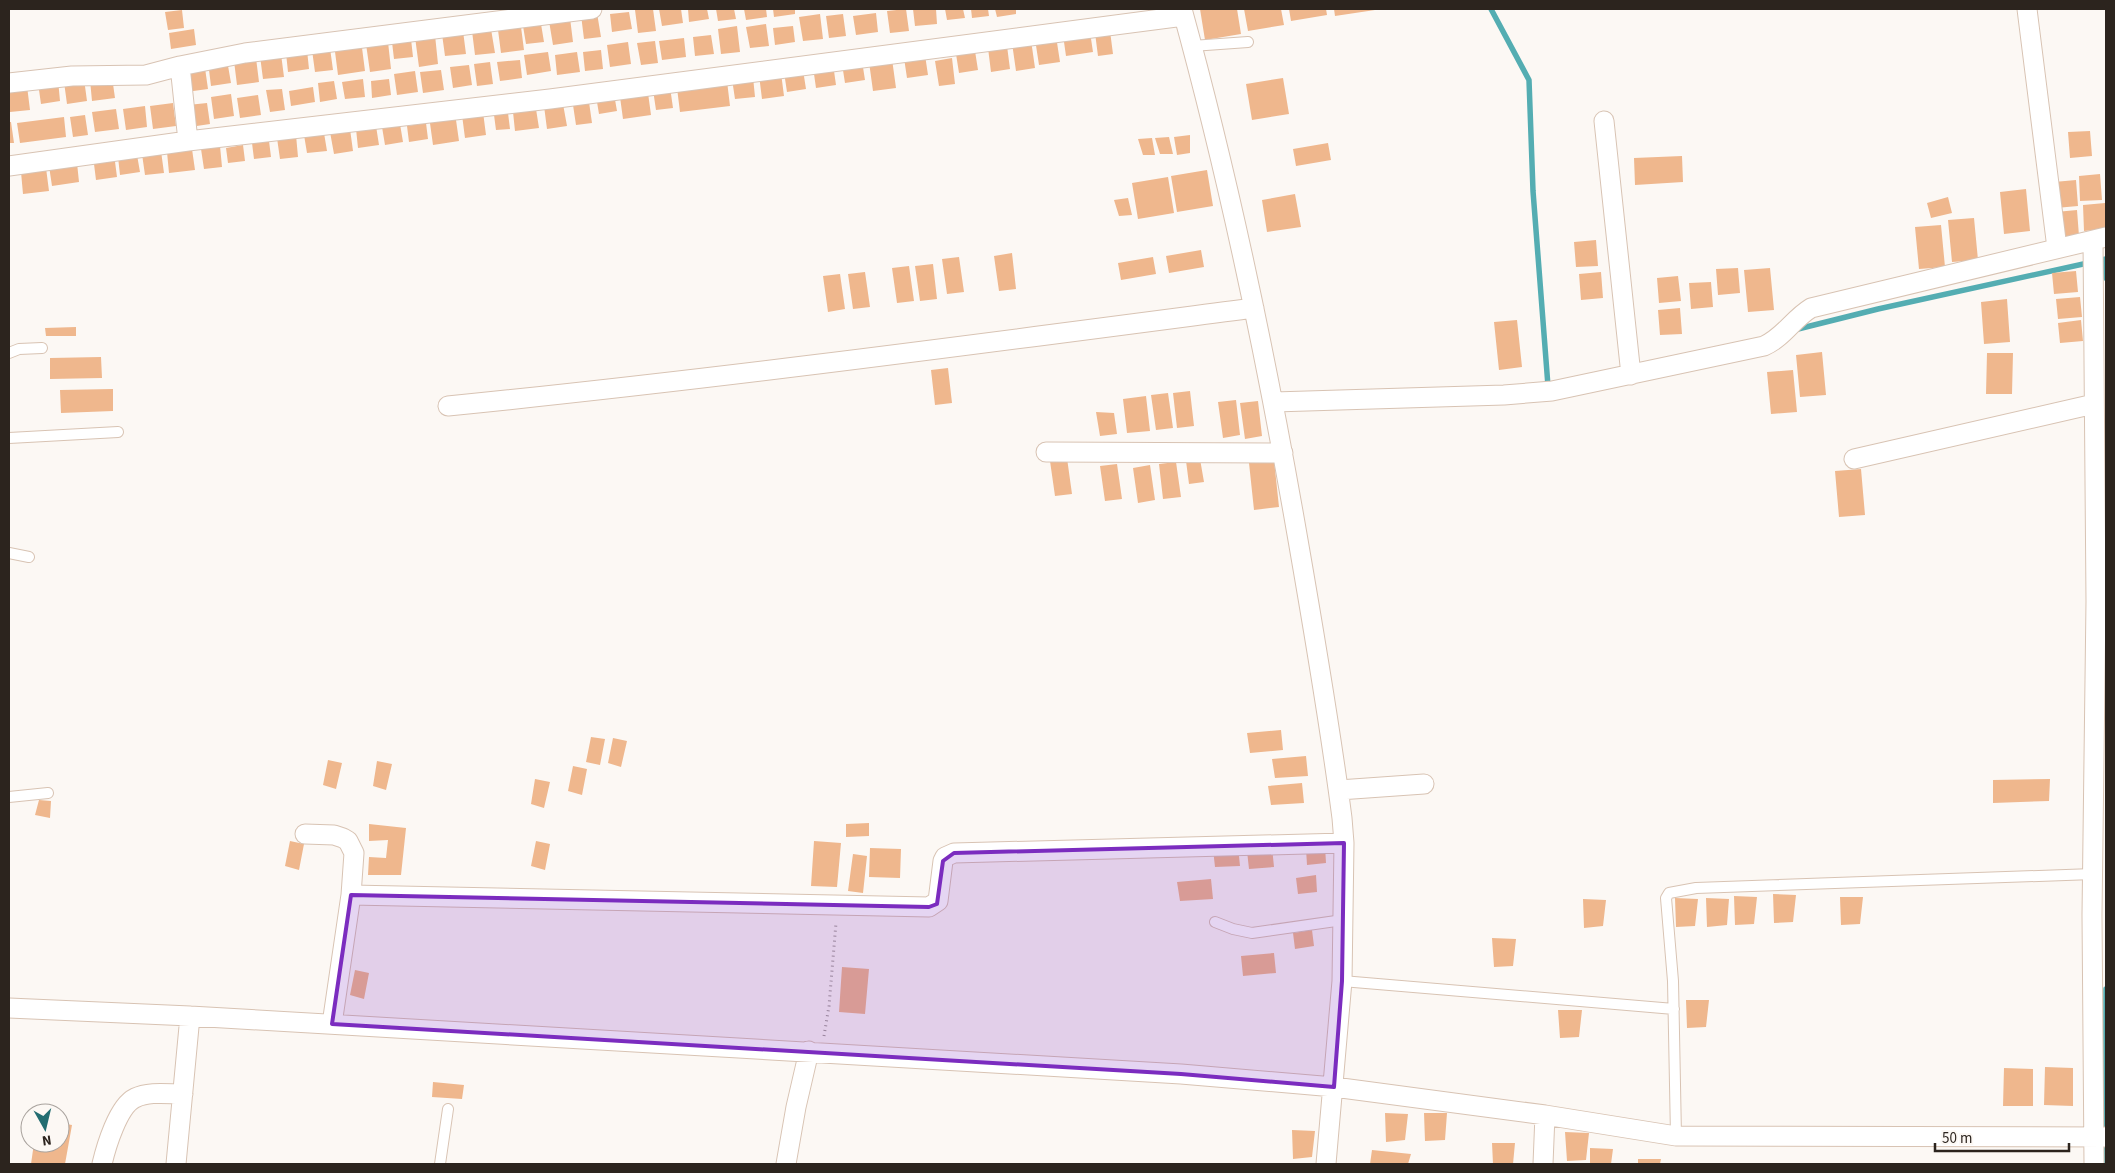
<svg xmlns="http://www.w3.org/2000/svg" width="2115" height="1173" font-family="'Source Sans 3',sans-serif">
<rect width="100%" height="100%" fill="#fcf8f4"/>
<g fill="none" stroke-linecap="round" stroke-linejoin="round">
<path stroke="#54adb2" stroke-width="5.5" d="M1491 9 1529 80 1533 191 1548 386
M2105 260 2106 278
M1794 330 1878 309 2106 259
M2105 1164 2106 989"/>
</g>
<path fill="#efb78d" d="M653 9 656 31 638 33 635 10Z
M659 9H681L683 23 662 26Z
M688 9H707L709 19 689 22Z
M716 9H734L736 19 718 21Z
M744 9H766L767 17 746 20Z
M773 9H795V14L774 17Z
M906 9 909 31 890 33 887 11Z
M913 9H936L937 24 915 26Z
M945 9H963L965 18 947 20Z
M971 9H988L989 16 972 18Z
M995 9H1016V14L997 17Z
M1200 9H1237L1241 34 1205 40Z
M1244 9H1281L1284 25 1248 31Z
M1289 9H1326L1327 15 1291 21Z
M1334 9H1375V10L1335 16Z
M182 10 184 28 168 30 165 12Z
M629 12 632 29 612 32 610 14Z
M597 13 601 37 584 39 581 15Z
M876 13 878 32 856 35 853 16Z
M820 14 823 39 803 41 799 17Z
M843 14 846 36 829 38 826 16Z
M570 18 573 42 553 45 549 21Z
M541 24 544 42 526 44 523 26Z
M766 24 769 46 750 48 746 27Z
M737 26 740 52 721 54 718 29Z
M793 26 795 42 775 45 773 28Z
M521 27 524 50 501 53 498 30Z
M194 29 196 45 171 49 169 33Z
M491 29 495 53 475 55 472 31Z
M463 31 466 54 445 56 442 34Z
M1110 31 1113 54 1098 56 1095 33Z
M1090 32 1093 52 1066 56 1063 35Z
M435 35 438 64 419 67 415 37Z
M711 35 714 54 695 56 693 37Z
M1056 36 1060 62 1039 65 1035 39Z
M684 38 686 57 662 60 659 41Z
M411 39 413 57 394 59 392 42Z
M361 40 365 71 338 75 334 44Z
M1031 40 1035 68 1016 71 1012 43Z
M655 41 658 63 641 65 637 43Z
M388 42 391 69 370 72 366 44Z
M628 42 631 64 610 67 607 45Z
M1007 46 1010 69 991 72 988 48Z
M330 48 333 70 315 72 312 50Z
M307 50 309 69 288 72 286 53Z
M601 50 603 69 585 71 583 52Z
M975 51 978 70 959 73 956 54Z
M548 52 551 71 527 75 524 55Z
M577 52 580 72 557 75 555 55Z
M281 54 284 77 263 79 260 56Z
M925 55 928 75 907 78 904 58Z
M256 58 259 82 237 85 234 61Z
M952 58 955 84 939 86 935 61Z
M892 59 896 88 873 91 869 62Z
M227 60 231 83 211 86 208 62Z
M520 60 522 78 500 81 497 62Z
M862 61 865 80 845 83 842 64Z
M490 62 493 84 477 86 474 64Z
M833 64 836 85 816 88 813 67Z
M469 65 472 85 453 88 450 67Z
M205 68 208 89 186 92 184 71Z
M441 70 444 90 423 93 420 72Z
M803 70 806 89 787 92 784 72Z
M415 71 418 92 397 95 394 74Z
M781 73 784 96 762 99 759 75Z
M112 77 115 98 92 101 90 80Z
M753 77 755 97 735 99 732 79Z
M1283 78 1289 114 1252 120 1246 84Z
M84 79 87 101 67 104 64 82Z
M363 79 365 97 345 99 342 82Z
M389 79 391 95 372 98 371 81Z
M58 80 60 101 41 104 38 83Z
M334 81 337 99 320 102 318 83Z
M727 81 730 106 680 112 677 88Z
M27 86 30 110 10 112 9 88Z
M313 87 315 102 291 106 289 91Z
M670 87 673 108 656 110 653 90Z
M282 89 285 110 270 112 266 90Z
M648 93 651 115 623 119 620 97Z
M231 94 234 116 214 119 211 97Z
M614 94 617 111 599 114 596 96Z
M258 95 261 115 240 118 237 98Z
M589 102 592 123 576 125 573 105Z
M173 103 176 126 153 129 150 106Z
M207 103 210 124 190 127 188 105Z
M563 104 567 126 547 129 544 106Z
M145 106 147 127 126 130 123 109Z
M116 109 119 129 95 132 92 112Z
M536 109 539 128 515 131 513 112Z
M483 112 486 135 465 138 462 115Z
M455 113 459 141 433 145 429 116Z
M508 113 510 129 496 130 494 115Z
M85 115 88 135 73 137 70 117Z
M64 117 66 137 20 143 17 123Z
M9 122H11L14 143H9Z
M426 123 428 139 409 142 407 126Z
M400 124 403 142 385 145 382 127Z
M376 126 379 145 358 148 356 129Z
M350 129 353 151 334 154 330 132Z
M2090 131 2092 156 2070 158 2068 132Z
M324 133 327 151 307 153 304 135Z
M296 135 298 157 280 159 277 138Z
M1190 135V153L1177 155 1174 137Z
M1169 137 1173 154H1160L1155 138Z
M1152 138 1155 155H1143L1138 139Z
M269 141 271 157 254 159 252 143Z
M1328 143 1331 160 1296 166 1293 149Z
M243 145 245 161 228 163 226 148Z
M220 146 222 167 204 169 201 149Z
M192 149 195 170 169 173 167 152Z
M161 151 164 173 145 175 142 154Z
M114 154 117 177 96 180 93 156Z
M137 155 140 172 120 175 118 157Z
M1682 156 1683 182 1635 185 1634 158Z
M77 163 79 182 52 186 49 166Z
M46 168 49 191 23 194 21 172Z
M1207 170 1213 206 1177 212 1171 176Z
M2100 174 2102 200 2080 201 2079 176Z
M1168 177 1174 213 1138 219 1132 183Z
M2076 180 2078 206 2056 208 2054 182Z
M2026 189 2030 231 2004 234 2000 192Z
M1295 194 1301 227 1267 232 1262 200Z
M1948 197 1952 213 1931 218 1927 203Z
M1128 198 1132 215 1119 216 1114 200Z
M2105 203 2106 229 2084 231 2083 205Z
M2077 210 2079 236 2058 237 2056 212Z
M1974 218 1978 260 1952 262 1948 220Z
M1941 225 1945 267 1919 269 1915 227Z
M1596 240 1598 266 1576 267 1574 242Z
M1201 250 1204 267 1169 273 1166 256Z
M1012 253 1016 289 999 291 994 256Z
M959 257 964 292 947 294 942 259Z
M1153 257 1156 274 1121 280 1118 263Z
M933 264 937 299 920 301 915 266Z
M909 266 914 301 897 303 892 268Z
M1738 268 1740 293 1718 295 1716 269Z
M1770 268 1774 310 1748 312 1744 270Z
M2076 271 2078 292 2054 294 2052 273Z
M865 272 870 307 853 309 848 274Z
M1601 272 1603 298 1581 300 1579 274Z
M840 274 845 309 828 312 823 276Z
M1678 276 1681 301 1659 303 1657 278Z
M1711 282 1713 307 1691 309 1689 283Z
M2080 297 2082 317 2058 319 2056 299Z
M2007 299 2010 342 1984 344 1981 302Z
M1680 308 1682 334 1660 335 1658 310Z
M1517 320 1522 367 1499 370 1494 322Z
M2081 320 2083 341 2060 343 2058 323Z
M76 327V336H46L45 328Z
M1822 352 1826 395 1800 397 1796 355Z
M1987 353H2013L2012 394H1986Z
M101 357 102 378 50 379V358Z
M948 368 952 403 935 405 931 370Z
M1793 370 1797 412 1771 414 1767 372Z
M113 389V411L61 413 60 390Z
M1190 391 1194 426 1177 428 1173 393Z
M1168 393 1173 428 1156 430 1151 395Z
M1146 396 1150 431 1127 433 1123 399Z
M1236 400 1240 435 1223 438 1218 402Z
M1258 401 1262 436 1245 439 1240 403Z
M1096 412 1114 413 1117 434 1100 436Z
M1067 458 1072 494 1055 496 1050 461Z
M1200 459 1204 482 1189 484 1186 461Z
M1274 460 1279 507 1254 510 1249 463Z
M1176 462 1181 497 1163 499 1159 464Z
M1117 464 1122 499 1105 501 1100 466Z
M1150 465 1155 500 1138 503 1133 468Z
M1861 469 1865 515 1839 517 1835 471Z
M1281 730 1283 750 1250 753 1247 733Z
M591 737 605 739 600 765 586 762Z
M613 738 627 741 621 767 608 763Z
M1306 756 1308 776 1275 778 1272 759Z
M328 760 342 763 336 789 323 785Z
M377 761 392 764 386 790 373 786Z
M573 766 587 769 582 795 568 791Z
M535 779 550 782 544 808 531 804Z
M2050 779 2049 801 1993 803V780Z
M1302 783 1304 803 1271 805 1268 786Z
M39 800 51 801 50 818 35 815Z
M869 823V836L846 837V824Z
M369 824 406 828 401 875H368L369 857 386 858 388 840 369 841Z
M290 841 304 844 299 870 285 866Z
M536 841 550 844 545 870 531 866Z
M814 841 841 843 837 887 811 886Z
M1238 846 1240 866 1215 867 1213 849Z
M1325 846 1326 863 1307 865 1306 849Z
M1272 847 1274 867 1249 869 1247 851Z
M870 848 901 849 900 878 869 877Z
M853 854 867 856 863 893 848 891Z
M1316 875 1317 892 1298 894 1296 878Z
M1211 879 1213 899 1180 901 1177 882Z
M1773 894 1796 895 1793 922 1774 923Z
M1734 896 1757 897 1754 924 1735 925Z
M1840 897H1863L1860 924 1841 925Z
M1675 898 1698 899 1695 926 1676 927Z
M1706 898 1729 899 1727 925 1707 927Z
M1583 899 1606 900 1603 926 1584 928Z
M1312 930 1314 946 1295 949 1293 933Z
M1492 938 1516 939 1513 966 1494 967Z
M1274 953 1276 973 1243 976 1241 956Z
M842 967 869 969 865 1014 839 1012Z
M355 970 369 973 364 999 350 995Z
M1686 1000H1709L1706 1027 1687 1028Z
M1558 1010H1582L1579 1037 1560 1038Z
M2045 1067 2073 1068V1106L2044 1105Z
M2004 1068 2033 1069V1106H2003Z
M433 1082 464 1085 462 1099 432 1097Z
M1385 1113 1408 1114 1405 1140 1386 1142Z
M1424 1113H1447L1445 1140 1425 1141Z
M60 1123 72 1125 65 1164H31L34 1143H60Z
M1292 1130 1315 1131 1312 1157 1293 1159Z
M1565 1132 1589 1133 1586 1160 1567 1161Z
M1492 1143H1515L1513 1164H1493Z
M1590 1148 1613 1149 1611 1164H1590Z
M1372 1150 1411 1154 1408 1164H1370Z
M1638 1159H1661L1660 1164H1638Z"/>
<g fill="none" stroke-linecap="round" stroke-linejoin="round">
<g stroke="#d8c3b3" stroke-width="12">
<path id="service" d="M1192 46 1248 42
M9 353 19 349 42 348
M9 438 118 432
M9 553 29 557
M9 797 48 793
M1215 922 1233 929 1252 933 1343 920
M1342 981 1674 1009
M1676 1136 1673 981 1666 898 1669 893 1696 888 2093 874
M440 1164 448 1109"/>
</g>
<g stroke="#d8c3b3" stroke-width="21">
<path id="minor" d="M1182 9C1230 183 1267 361 1298 540 1314 632 1330 725 1342 818L1344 843 1342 981 1326 1164
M2027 9 2057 248
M180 66 188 141
M9 83 72 76 146 75 180 66 245 53 592 9
M1604 121 1631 375
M9 166 188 141 550 99 1184 16
M2093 240 2096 601 2092 915 2094 1164
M1274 402 1504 395 1552 391 1764 346C1784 337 1793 319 1811 308L2106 237
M448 406C717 379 986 343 1254 308
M1046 452 1283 453
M1854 459 2094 404
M1339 790 1424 784
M305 834 334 835 343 838 348 841 354 853 351 895 332 1024
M351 895 929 907 938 901 943 861 945 857 954 853 1344 843
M9 1008 190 1016 1181 1074 1334 1087 1545 1115 1676 1136 2106 1137
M102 1164C106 1147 118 1106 135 1098 149 1091 168 1094 183 1094
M176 1164 190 1016
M786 1164 796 1107 809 1051
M1543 1164 1545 1115"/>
</g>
<path stroke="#9f9994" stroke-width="3" stroke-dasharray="1 4" stroke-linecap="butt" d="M824 1036 829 1006 836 923"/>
<use href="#service" stroke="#fff" stroke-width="10"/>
<use href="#minor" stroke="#fff" stroke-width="19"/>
</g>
<path fill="#7b2cbf" fill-opacity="0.2" stroke="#7b2cbf" stroke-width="4" stroke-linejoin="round" d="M1344 843 1342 981 1334 1087 1181 1074 332 1024 351 895 929 907 937 904 943 861 954 853Z"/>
<rect width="2115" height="1173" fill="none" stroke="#2c241e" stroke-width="20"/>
<g transform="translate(45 1128) rotate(172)"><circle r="24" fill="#fcf8f4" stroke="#a9a39e"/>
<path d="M0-4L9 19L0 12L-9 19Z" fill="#226d71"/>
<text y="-8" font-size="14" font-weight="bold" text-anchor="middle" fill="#2c241e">N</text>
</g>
<path d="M1935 1143v8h134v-8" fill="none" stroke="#2c241e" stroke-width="2.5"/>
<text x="1942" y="1143" font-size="15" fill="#2c241e" stroke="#fcf8f4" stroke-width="4" paint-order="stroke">50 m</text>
</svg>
